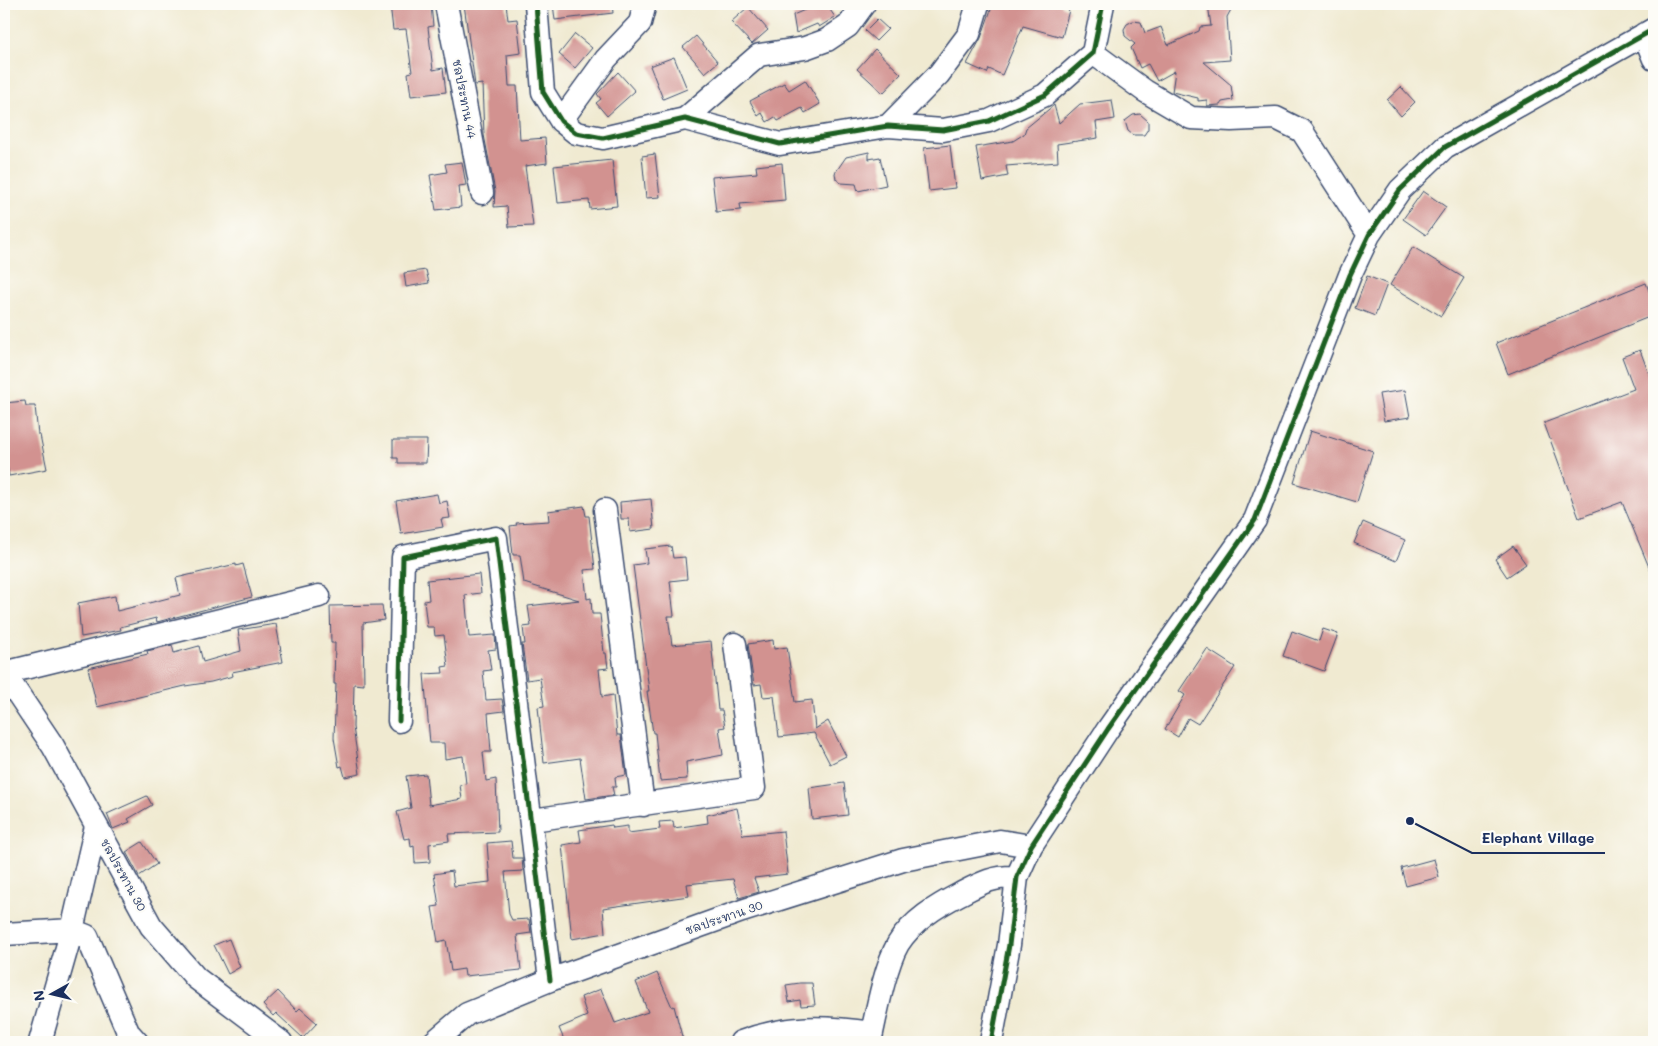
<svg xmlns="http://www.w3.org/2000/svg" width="1658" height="1046" font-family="Mali,'Playpen Sans Thai',sans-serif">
<rect width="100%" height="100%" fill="#fdfcf7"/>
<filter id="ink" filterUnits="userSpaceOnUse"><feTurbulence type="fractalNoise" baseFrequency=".02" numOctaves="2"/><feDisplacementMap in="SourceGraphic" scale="10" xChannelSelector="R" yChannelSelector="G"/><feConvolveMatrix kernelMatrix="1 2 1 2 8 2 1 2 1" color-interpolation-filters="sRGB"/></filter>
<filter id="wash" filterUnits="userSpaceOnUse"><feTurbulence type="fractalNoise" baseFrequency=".0096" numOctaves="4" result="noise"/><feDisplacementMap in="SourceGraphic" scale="20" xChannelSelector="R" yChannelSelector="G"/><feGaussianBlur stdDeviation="1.12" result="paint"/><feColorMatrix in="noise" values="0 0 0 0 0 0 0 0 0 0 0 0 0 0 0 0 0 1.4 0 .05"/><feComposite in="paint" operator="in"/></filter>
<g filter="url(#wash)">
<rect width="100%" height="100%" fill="#f0ead1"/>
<g id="blocks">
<path fill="#d29290" d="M390 4H431L433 26 428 27 433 70 443 68 446 92 411 96 408 73 412 72 406 29 393 30Z
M464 4H506L508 20 517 19 521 53 507 55 509 86H517L520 140 545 138 547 163 525 166 533 226 509 227 507 206 494 207 495 191 484 135 482 84 475 85Z
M553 4H612L613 13 555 20Z
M819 4H826L835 17 819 27 817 24 796 33 793 15Z
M993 4H1059L1069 10 1062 37 1023 26 1002 75 989 69 987 73 967 64 981 38Z
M1208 4H1234L1227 17 1230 60 1204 62 1231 85 1233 100 1222 102 1220 105 1207 106V100L1198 101V98L1172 92 1175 71 1157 81 1148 64 1140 68 1131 48 1135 44 1125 36 1124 29 1127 24 1133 21 1141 22 1145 33 1161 27 1168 45 1199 31 1200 27 1211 26Z
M748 7 768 30 752 44 731 22Z
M877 19 888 29 876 41 865 31Z
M575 34 592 48 575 68 559 54Z
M696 36 718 62 705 73 683 47Z
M875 49 901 74 883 93 857 69Z
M674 57 687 89 663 99 650 66Z
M618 72 635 91 607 116 596 103 601 99 597 94Z
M805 80 820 104 805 113 802 108 778 121 775 117 767 122 762 113 758 116 750 101 784 83 789 90Z
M1401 87 1415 102 1401 116 1387 100Z
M1112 100 1115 119 1096 122 1098 138 1057 144 1058 162 1006 166 1008 176 982 181 976 147 1013 141 1024 134 1026 128 1054 105 1059 123 1080 104Z
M1140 114 1148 121V129L1144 135H1133L1128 131 1125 121 1133 115Z
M950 145 955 188 929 191 924 148Z
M869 152V159L880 157 886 185 858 191 856 184 841 183 836 179 835 173 846 157Z
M655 154 660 197 646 198 642 156Z
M612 160 617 206 590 209 589 200 558 203 554 166Z
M462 162 466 185 459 186 461 207 436 210 430 175 447 172 445 164Z
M782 163 785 200 740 204 741 210 716 212 712 177 757 173 756 166Z
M1423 191 1446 207 1426 235 1403 219Z
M1413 247 1464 278 1441 316 1390 285Z
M426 270 429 283 406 287 404 273Z
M1367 276 1387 284 1375 316 1355 308Z
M1646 283 1654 304V315L1508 374 1496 343Z
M1640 350 1654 388V579L1622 502 1579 518 1544 423 1634 389 1622 357Z
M1405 390 1410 417 1384 421 1379 394Z
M25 401 26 406H35L38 435H40L47 469 9 476 4 448V442L7 441 4 403Z
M1310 431 1373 451 1357 502 1294 483Z
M393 440H427L426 463H398V458H393Z
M437 494 439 503 447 501 450 518 441 519 443 527 401 534 396 501Z
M651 499 654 529 630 532 629 519H621L620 502Z
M584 506 586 516H589L595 569 584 570 587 599 591 598 592 614H600L604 653H606L608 668 599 669 602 697 613 695 617 735H621L626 775 615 777 616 787H612L614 795 586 799 580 758 544 763 538 707 544 706 540 678 527 680 522 644H525L523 627 531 626 528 606 579 600 524 583 520 555H513L510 526 517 525 516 523 549 521 548 511Z
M1363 522 1405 540 1396 561 1354 543Z
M671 546 673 558 685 557 687 579 670 581 674 616H668L672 645 711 641 718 710H722L725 727 719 728 723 755 686 762 687 779 660 781 655 733H653L647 691H649L633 565 647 563 645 549Z
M1513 546 1526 564 1507 577 1495 559Z
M236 564V566L243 564 252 597 157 622 156 618 120 627 121 630 81 637 78 603 115 596 117 611 149 603 180 595 176 578Z
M479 574 481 593 465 595 469 637 495 635 496 649 488 650 491 670 483 671 486 700 502 699 504 711 488 713 491 752H483L486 781 496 779 498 832 448 834 449 841 429 844 430 862 415 863 414 846 411 847 410 838 404 839 397 812 411 808 406 776 426 774 429 805 462 799 460 785 466 784 463 756 445 759 444 743H430L424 674 443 673 442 667 448 666 444 635 435 636 434 627H427L424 601 429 600 427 580Z
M382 605 384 620 363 623 364 685 354 684 353 727 360 774 345 777 342 766 339 767 334 738 336 684H334L335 643H331L330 606Z
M276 624 283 662 232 672 233 676 211 682 185 686 97 707 88 668 148 654 147 651 172 645 174 653 199 646 203 662 241 651 238 630Z
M1323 629 1338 634 1324 671 1283 656 1292 631 1319 641Z
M773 640 774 649 787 647 795 702 812 700 815 729 828 721 846 756 830 764 814 733 779 737 774 696 763 697 761 684 754 685 748 644Z
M1207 649 1235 667 1198 724 1188 718 1178 737 1165 729 1185 695 1179 691Z
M844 783 848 815 812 819 809 788Z
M147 796 152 805 128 819 130 822 113 829 107 814Z
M737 808 743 835 783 831 788 874 754 878 759 892 739 898 733 879 687 884 689 896 603 908 605 933 572 939 562 845 581 842 579 830 612 825 613 828 628 826V833L660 829 659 822 673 821 674 828 708 823 707 815Z
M511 841 513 858H522L523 871 505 872 509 914 512 920 529 919 531 933 517 935 521 970 465 976 464 969 451 971 446 940 438 942 432 907 439 906 434 874 452 871 454 886 490 882 487 843Z
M142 842 157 864 139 876 126 852Z
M1434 859 1439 877 1406 886 1401 868Z
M229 939 240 967 228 974 214 945Z
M657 973 672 1007 674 1006 683 1040 674 1042H565L559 1028 587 1016 581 997 601 989 615 1023 648 1012 636 982Z
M800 983H812L815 1005 801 1006 800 1000 789 1002 786 985Z
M278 991 297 1011 300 1008 317 1023 303 1038 276 1013 273 1016 263 1005Z"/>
</g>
</g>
<g filter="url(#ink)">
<use href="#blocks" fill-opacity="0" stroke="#3b4b6f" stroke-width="1"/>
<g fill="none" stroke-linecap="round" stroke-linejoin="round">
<g stroke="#3b4b6f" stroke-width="25">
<path id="minor" d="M446 4 482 193
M536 4 543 92 561 121 576 133 603 138 685 119 780 144 888 126 943 130 989 121 1045 95 1093 53 1103 4
M1644 34 1654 59
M1093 53 1145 91 1191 118 1231 120 1276 118 1302 131 1369 235
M685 119 759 55 805 48 827 40 848 26 864 4
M561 121 606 59 640 23 645 4
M888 126 939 74 969 34 978 4
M605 510 643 805
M4 673 53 746 151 926 196 978 281 1042
M4 673 319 596
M399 721 403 557 496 538 550 980
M532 820 754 788 735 644
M4 934 72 930 87 936 128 1032 137 1042
M40 1042 72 930 96 826
M434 1042 467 1014 550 980 742 911 903 860 1000 841 1031 846
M741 1042C787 1025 824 1026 872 1033
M870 1042C876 1015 885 966 898 944 912 921 937 906 960 894 981 883 993 876 1017 877
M991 1042 1009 945 1017 877 1031 846 1108 729 1255 520 1350 275 1369 235 1400 190 1445 147 1654 29"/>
</g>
<use href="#minor" stroke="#fff" stroke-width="22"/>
<g stroke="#fdfcf7" stroke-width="8">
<path id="cycleway" d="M536 4 543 92 561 121 576 133 603 138 685 119 780 144 888 126 943 130 989 121 1045 95 1093 53 1103 4
M399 721 403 557 496 538 550 980
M991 1042 1009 945 1017 877 1031 846 1108 729 1255 520 1350 275 1369 235 1400 190 1445 147 1654 29"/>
</g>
<use href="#cycleway" stroke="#1b5e20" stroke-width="5"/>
</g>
</g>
<g text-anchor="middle" stroke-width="4.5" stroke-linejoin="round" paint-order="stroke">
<g font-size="12" fill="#1b2f5e" stroke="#fdfcf7">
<text transform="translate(464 99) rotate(79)" y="4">ชลประทาน 44</text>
<text transform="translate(123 875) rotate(61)" y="4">ชลประทาน 30</text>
<text transform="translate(724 918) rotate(-19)" y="4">ชลประทาน 30</text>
</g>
</g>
<path fill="none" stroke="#1b2f5e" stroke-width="2" d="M1410 821L1472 853H1605"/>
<circle fill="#1b2f5e" stroke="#fdfcf7" stroke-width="2" cx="1410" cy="821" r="5"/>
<g font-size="14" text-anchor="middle" font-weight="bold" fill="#1b2f5e" stroke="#fdfcf7" stroke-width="4.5" stroke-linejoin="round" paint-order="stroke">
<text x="1538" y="843">Elephant Village</text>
</g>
<rect width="1658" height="1046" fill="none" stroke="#fdfcf7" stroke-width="20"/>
<g transform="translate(52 994) rotate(262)" stroke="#fdfcf7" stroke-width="4" paint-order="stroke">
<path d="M0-4L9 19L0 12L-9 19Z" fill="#1b2f5e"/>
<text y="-8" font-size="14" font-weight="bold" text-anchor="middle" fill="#1b2f5e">N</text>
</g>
</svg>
